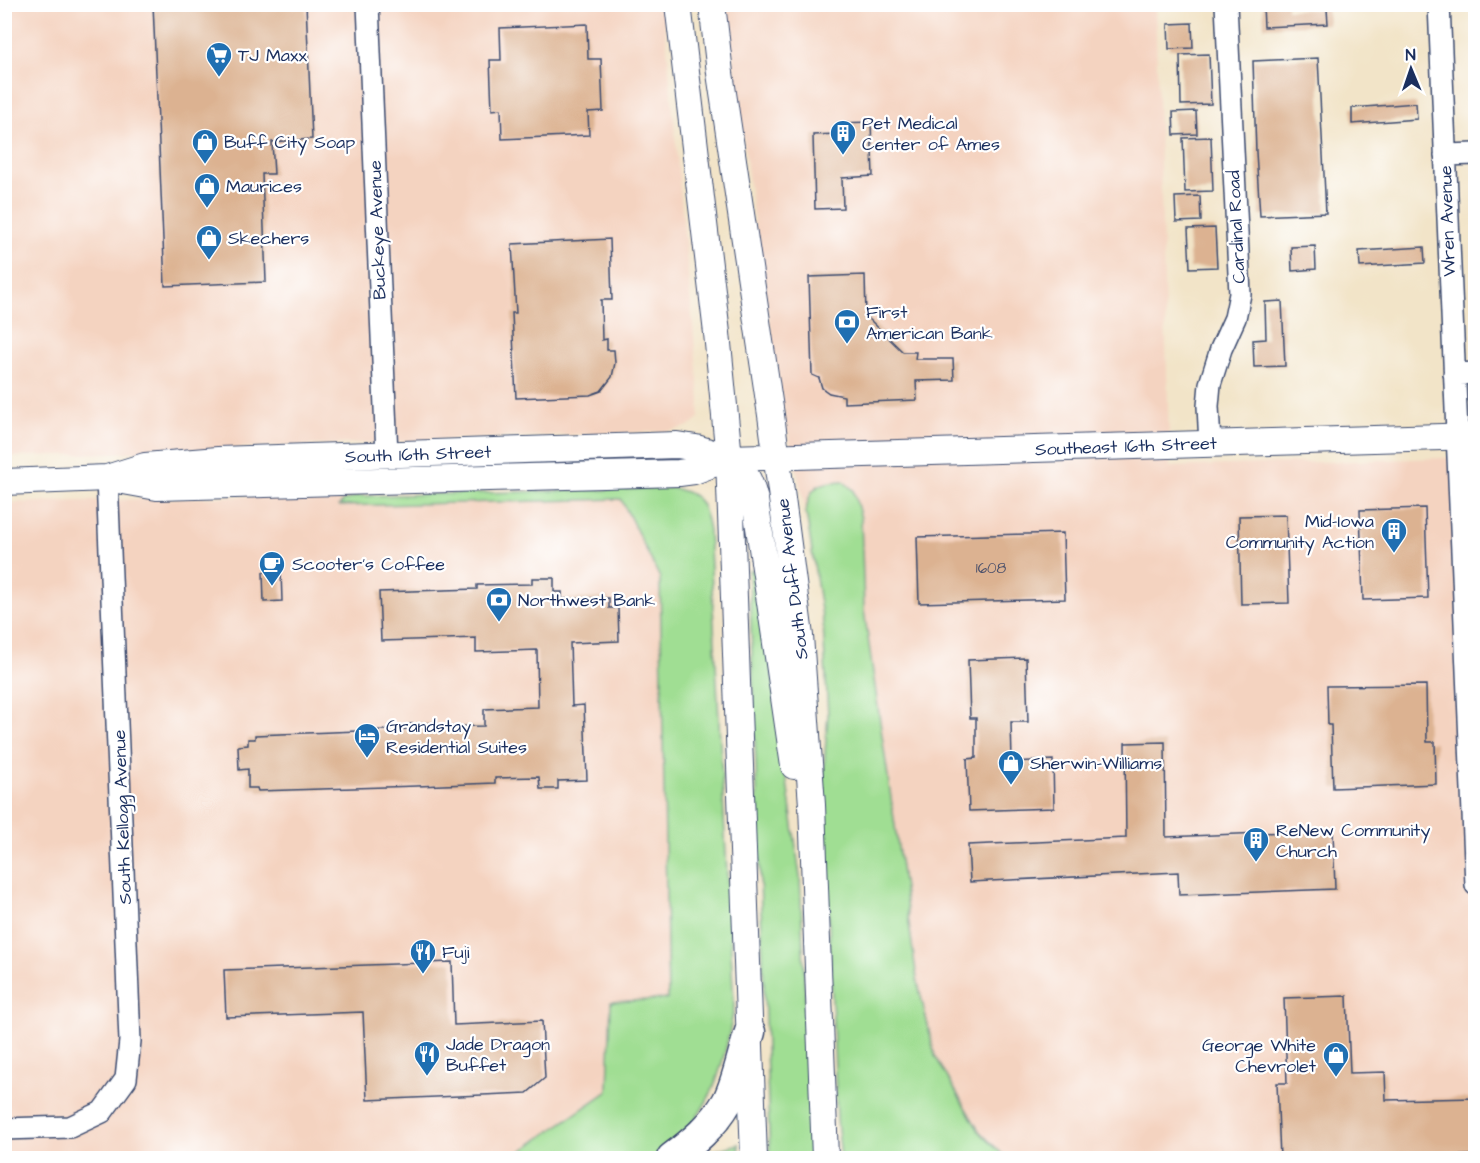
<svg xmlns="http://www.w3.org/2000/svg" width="1480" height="1163" font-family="'Architects Daughter',sans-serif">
<rect width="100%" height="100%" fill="#fff"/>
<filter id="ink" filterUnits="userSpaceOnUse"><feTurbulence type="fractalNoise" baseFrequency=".0167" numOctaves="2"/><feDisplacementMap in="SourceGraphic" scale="12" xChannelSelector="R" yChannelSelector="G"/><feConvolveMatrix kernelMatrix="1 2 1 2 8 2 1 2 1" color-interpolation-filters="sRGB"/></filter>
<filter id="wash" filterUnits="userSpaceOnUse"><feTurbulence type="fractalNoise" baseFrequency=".008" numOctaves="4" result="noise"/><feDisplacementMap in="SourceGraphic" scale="24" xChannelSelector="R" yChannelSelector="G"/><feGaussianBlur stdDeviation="1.35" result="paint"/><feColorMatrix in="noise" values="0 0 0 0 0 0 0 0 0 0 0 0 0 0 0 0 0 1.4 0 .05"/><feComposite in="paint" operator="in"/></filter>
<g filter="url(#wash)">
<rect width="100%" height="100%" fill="#f2e4c8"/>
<path fill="#f4d3c0" d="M4 5H663L700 401 699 417 693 424 683 428 668 431 5 457Z
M726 5H1155L1170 467 1475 457V1158H1006L979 1131 935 1056 917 979 864 610 861 518 853 490 843 481 808 499 806 512 784 415 754 221Z
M262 496H358L343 501 340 506 621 498 661 578 668 999 611 1002 608 1091 517 1154 432 1158H5L4 503Z"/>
<path fill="#a0de93" stroke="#5e8678" stroke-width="1.5" d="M843 481 853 490 861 518 864 610 917 979 935 1056 979 1131 1006 1158H841L837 1119 823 779 828 715 823 623 806 512C809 486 819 482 843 481Z
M671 488C700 493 704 503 709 530L734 1007C724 1070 710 1120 655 1158H432L517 1154 608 1091 611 1002 668 999 660 578 621 499 339 506 343 501 358 496Z
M749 570H758L800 877 812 1158H770Z
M739 1144V1158H696L706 1153Z"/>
<g id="blocks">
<path fill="#dcb291" d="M153 4H306L312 139 272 142 274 174H262L266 282 165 286Z
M1263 4H1287V10L1327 9 1328 24 1264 27Z
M1192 23 1193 48 1169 49 1168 24Z
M587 24 588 59H601L603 111 588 112 589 135 502 139 501 109 492 110 490 60H501L500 28Z
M1209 54 1211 104 1181 105 1180 55Z
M1318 58 1326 213 1260 216 1256 152 1253 61Z
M1416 103 1417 119 1352 124V108Z
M1196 111 1197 134 1174 135 1173 112Z
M871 122 873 176 842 178 843 208 815 209 813 135 838 134V123Z
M1211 137 1213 191 1185 192 1183 138Z
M1200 196 1201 221 1176 222 1175 197Z
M1215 228 1217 267 1190 268 1188 229Z
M610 239 612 300H601L602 340 607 339V350H614L615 363 612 377 601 391 590 395 516 398 512 313H516L512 244Z
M1315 246 1316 269 1292 271 1291 247Z
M1424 247 1425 263 1360 267 1359 251Z
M865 275 866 316 903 352H916L915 359H953L954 380 916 381 917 400 844 403V396L829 393 822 388 819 378 812 375 809 277Z
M1282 301 1285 366 1254 367 1253 340 1266 339 1265 302Z
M1425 508 1428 598 1363 600 1360 510Z
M1286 515 1289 603 1241 604 1239 516Z
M1063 533 1065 599 919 603 917 537Z
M281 571 282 601 264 602 263 572Z
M532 578H554V592H562V599L609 598V608H618L619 641 570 643 572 706 584 705 587 780 558 781V789H540L539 777 495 778V783L417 786 258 791 257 788H248V769L239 770 238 746 248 745V739H255V735L410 729V724L434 723V727L484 726V709L538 707 537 650 476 652V638L381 641 379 592 477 589V585L532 584Z
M1026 658 1028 722H1011L1012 762 1053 760 1054 808 969 811 967 759 976 758V718H970L968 660Z
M1426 685 1427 742H1435L1436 784 1333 788 1331 725H1328L1327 686Z
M1165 742 1166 837 1333 830 1335 889 1179 895 1178 872 970 882 968 845 1126 838 1125 743Z
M452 962 454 1025 542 1021 545 1078 527 1093 367 1100 363 1012 226 1017 224 970Z
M1347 996 1350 1073 1385 1072 1386 1100 1476 1098V1155L1376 1158H1280L1277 1083H1287L1284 998Z"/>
</g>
</g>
<g filter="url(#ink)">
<use href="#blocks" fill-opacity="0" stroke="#3b4a6e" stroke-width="1.5"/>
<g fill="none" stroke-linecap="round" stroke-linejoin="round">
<g stroke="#3b4a6e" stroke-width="24">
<path id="minor" d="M368 4 387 455
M1439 4 1476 885
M1445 155 1476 154
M1454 374 1476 373
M1210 444 1208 406 1210 384 1221 349 1235 318 1240 294 1226 4
M4 1129 70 1127 102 1112 126 1079 130 1041 107 478"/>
</g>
<g stroke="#3b4a6e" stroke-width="28">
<path id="major" d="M678 4 717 333 729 458 754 1158
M712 4 720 73 771 415 800 636 812 805 825 1158
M729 458C745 469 750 481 755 500L794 766
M107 478 145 466 218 460 677 445 696 448 729 458 1476 436
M4 482 107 478 157 487 679 473 694 471 729 458"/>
</g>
<g stroke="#3b4a6e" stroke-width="33">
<path id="highway" d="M672 1158C692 1143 714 1125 727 1102 737 1084 743 1052 750 1032"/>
</g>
<use href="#minor" stroke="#fff" stroke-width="21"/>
<use href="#major" stroke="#fff" stroke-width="26"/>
<use href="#highway" stroke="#fff" stroke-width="30"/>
</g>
</g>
<defs>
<g id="supermarket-pin" transform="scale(1.35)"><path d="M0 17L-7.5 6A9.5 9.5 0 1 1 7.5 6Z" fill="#1f6fb2" stroke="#fff"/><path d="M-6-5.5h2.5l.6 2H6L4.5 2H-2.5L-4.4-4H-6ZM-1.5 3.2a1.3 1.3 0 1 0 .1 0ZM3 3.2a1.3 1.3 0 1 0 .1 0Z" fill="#fff"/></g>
<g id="building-pin" transform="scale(1.35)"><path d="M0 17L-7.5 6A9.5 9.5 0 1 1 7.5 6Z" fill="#1f6fb2" stroke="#fff"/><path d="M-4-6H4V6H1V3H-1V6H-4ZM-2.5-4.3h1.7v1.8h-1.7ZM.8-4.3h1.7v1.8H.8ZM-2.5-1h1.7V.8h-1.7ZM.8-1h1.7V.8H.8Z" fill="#fff"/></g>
<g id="shop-pin" transform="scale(1.35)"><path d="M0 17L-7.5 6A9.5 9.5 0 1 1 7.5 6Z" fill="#1f6fb2" stroke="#fff"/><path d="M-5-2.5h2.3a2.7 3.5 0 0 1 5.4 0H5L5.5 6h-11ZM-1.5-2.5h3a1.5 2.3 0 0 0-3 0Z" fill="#fff"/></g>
<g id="bank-pin" transform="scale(1.35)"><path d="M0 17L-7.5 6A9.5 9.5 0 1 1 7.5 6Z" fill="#1f6fb2" stroke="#fff"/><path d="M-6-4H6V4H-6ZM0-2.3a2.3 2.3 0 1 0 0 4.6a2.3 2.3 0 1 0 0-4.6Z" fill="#fff"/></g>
<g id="cafe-pin" transform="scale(1.35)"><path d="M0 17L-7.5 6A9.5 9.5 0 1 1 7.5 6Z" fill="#1f6fb2" stroke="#fff"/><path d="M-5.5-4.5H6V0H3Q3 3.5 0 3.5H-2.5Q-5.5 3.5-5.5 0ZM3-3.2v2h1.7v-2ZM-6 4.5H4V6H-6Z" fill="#fff"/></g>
<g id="hotel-pin" transform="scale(1.35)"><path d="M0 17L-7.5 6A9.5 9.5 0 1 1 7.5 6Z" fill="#1f6fb2" stroke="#fff"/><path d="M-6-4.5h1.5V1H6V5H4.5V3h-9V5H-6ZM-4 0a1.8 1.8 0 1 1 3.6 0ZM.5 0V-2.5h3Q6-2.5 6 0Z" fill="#fff"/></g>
<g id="restaurant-pin" transform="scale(1.35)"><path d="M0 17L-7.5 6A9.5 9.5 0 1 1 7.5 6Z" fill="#1f6fb2" stroke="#fff"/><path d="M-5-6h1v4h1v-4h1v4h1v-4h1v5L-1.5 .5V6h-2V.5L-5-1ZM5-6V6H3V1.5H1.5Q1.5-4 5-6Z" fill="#fff"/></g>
</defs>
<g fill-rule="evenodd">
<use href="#supermarket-pin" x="219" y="55"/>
<use href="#building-pin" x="843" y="133"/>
<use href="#shop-pin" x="205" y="142"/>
<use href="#shop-pin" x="207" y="186"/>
<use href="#shop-pin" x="209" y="238"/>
<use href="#bank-pin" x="847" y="322"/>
<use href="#building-pin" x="1394" y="531"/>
<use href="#cafe-pin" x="272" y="564"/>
<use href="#bank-pin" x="499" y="600"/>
<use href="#hotel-pin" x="367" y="736"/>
<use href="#shop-pin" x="1011" y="763"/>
<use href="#building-pin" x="1256" y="840"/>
<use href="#restaurant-pin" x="423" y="952"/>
<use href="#restaurant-pin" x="427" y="1054"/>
<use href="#shop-pin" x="1336" y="1055"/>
</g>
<g text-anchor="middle" stroke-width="4.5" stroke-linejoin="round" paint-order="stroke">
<g font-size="15" fill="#4b506b">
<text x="991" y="573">1608</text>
</g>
<g font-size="18" fill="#1b2f5e" stroke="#fff" text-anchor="start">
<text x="238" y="61">TJ Maxx</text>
<text x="862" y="129">Pet Medical<tspan x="862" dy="21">Center of Ames</tspan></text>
<text x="224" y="148">Buff City Soap</text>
<text x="226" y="192">Maurices</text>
<text x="228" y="244">Skechers</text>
<text x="866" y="318">First<tspan x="866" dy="21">American Bank</tspan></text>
<text x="1374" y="527" text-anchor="end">Mid-Iowa<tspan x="1374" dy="21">Community Action</tspan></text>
<text x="292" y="570">Scooter's Coffee</text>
<text x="518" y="606">Northwest Bank</text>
<text x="386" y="732">Grandstay<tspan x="386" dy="21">Residential Suites</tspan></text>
<text x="1030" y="769">Sherwin-Williams</text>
<text x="1276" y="836">ReNew Community<tspan x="1276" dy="21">Church</tspan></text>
<text x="442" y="958">Fuji</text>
<text x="446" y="1050">Jade Dragon<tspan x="446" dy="21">Buffet</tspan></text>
<text x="1316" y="1051" text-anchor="end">George White<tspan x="1316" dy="21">Chevrolet</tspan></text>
</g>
<g font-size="18" fill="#1b2f5e" stroke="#fff">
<text transform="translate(1447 221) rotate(-92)" y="6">Wren Avenue</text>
<text transform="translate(1236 227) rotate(-93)" y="6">Cardinal Road</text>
<text transform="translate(377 230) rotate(-92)" y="6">Buckeye Avenue</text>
<text transform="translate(1126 446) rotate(-2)" y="6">Southeast 16th Street</text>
<text transform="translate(418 454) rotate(-2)" y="6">South 16th Street</text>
<text transform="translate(792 579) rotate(-97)" y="6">South Duff Avenue</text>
<text transform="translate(122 817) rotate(-92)" y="6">South Kellogg Avenue</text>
</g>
</g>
<rect width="1480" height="1163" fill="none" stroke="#fff" stroke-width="24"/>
<g transform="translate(1411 69) rotate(358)" stroke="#ffffff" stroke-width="4.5" paint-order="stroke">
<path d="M0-4.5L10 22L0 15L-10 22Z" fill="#1b2f5e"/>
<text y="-9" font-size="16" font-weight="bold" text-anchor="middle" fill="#1b2f5e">N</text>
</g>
</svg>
